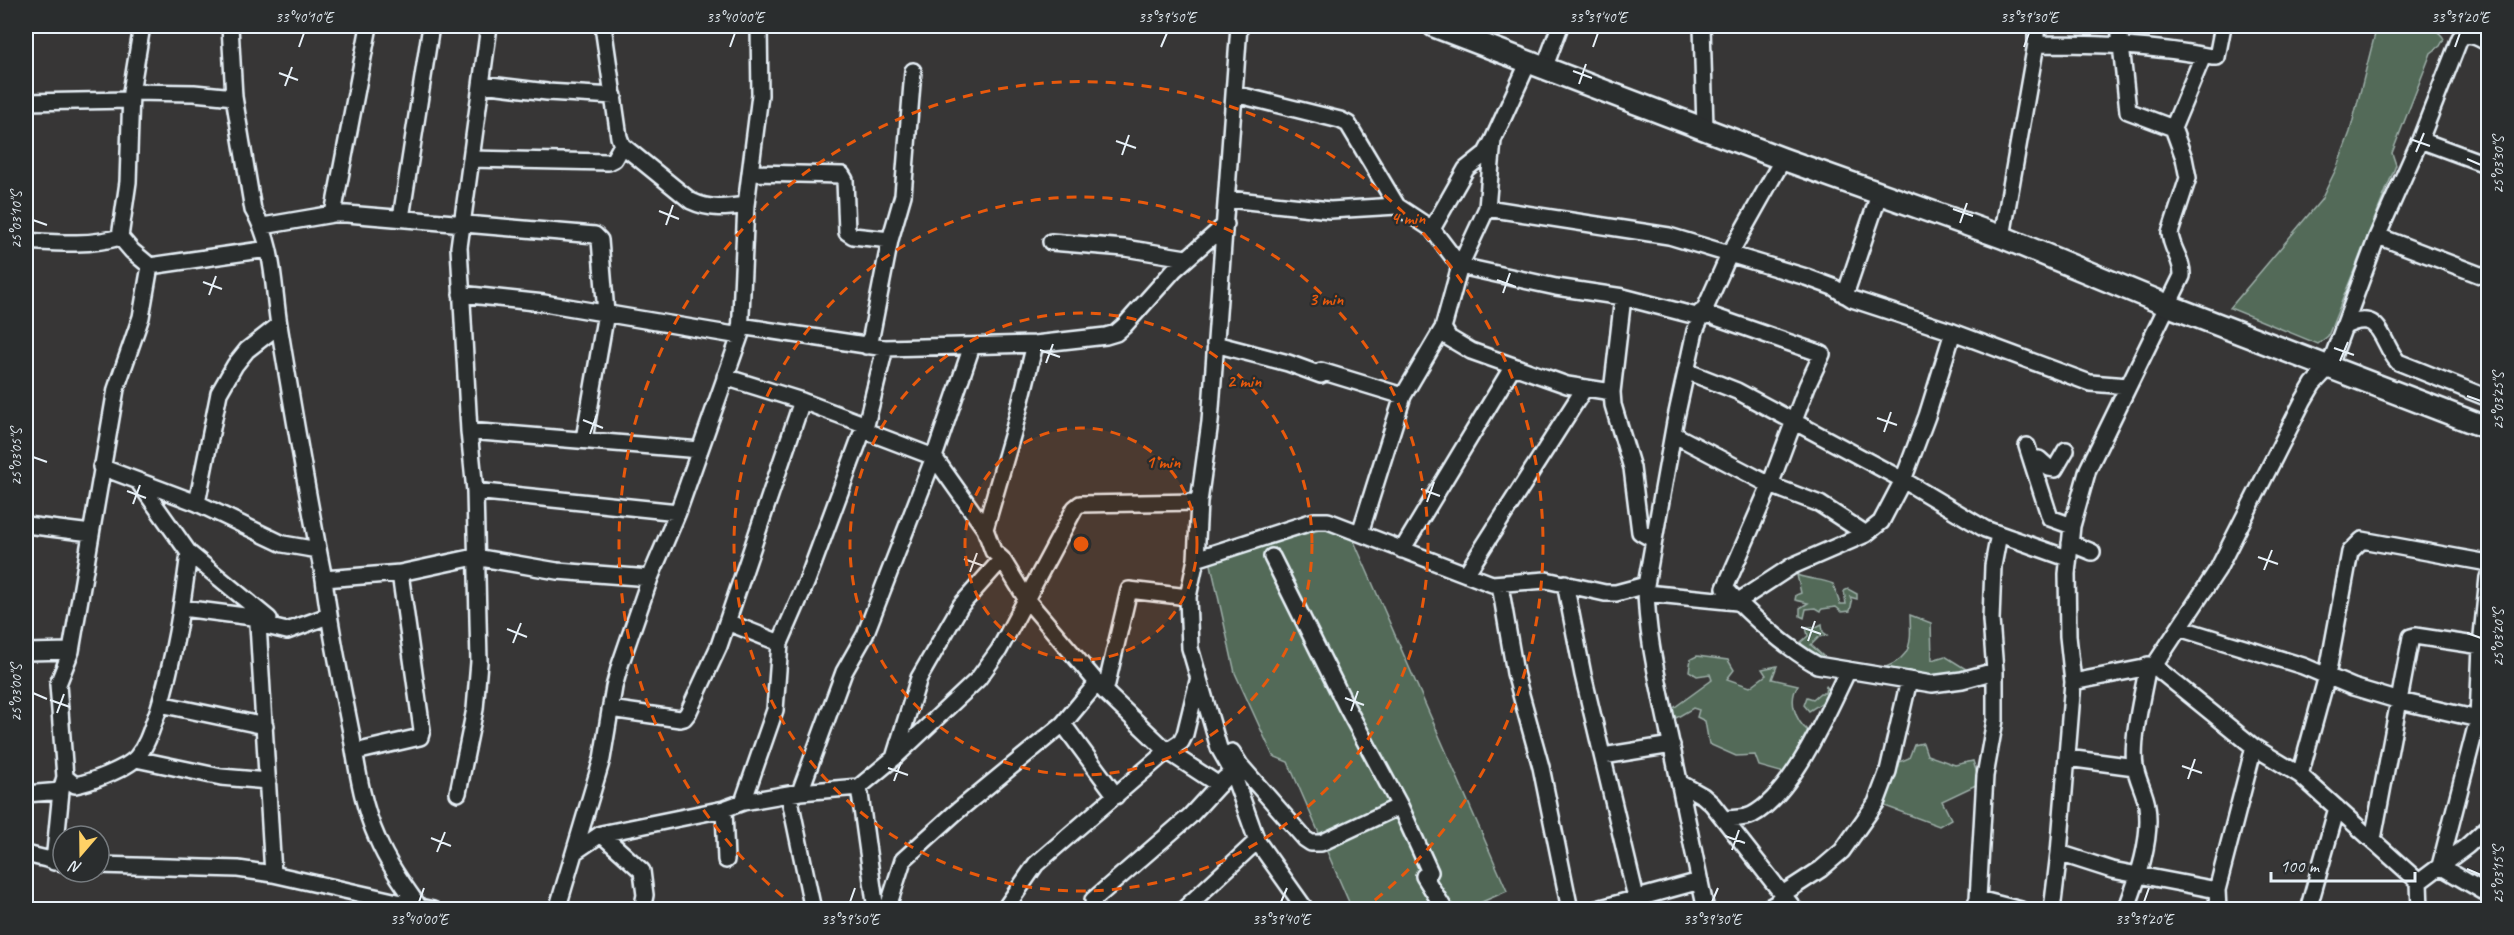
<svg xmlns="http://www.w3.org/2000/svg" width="2514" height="935" font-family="Caveat,sans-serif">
<rect width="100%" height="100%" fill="#373636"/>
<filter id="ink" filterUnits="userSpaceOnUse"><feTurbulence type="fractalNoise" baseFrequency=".0167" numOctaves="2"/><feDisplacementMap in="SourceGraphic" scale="12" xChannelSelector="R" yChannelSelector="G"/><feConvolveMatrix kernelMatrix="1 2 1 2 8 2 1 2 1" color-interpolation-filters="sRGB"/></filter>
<g filter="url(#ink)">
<path fill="#526b59" stroke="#9daea8" stroke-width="1.5" d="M2377 26C2396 25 2433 19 2444 39L2440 46 2431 53 2392 153 2396 165 2328 336 2318 344 2230 308 2321 200 2337 167 2350 132Z
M1340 528 1350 532 1507 891 1466 909H1352L1288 762 1273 756 1235 673 1210 560 1323 529Z
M1797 575C1810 580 1823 579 1833 584L1840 604H1846L1844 591 1848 589 1857 594V599L1850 597 1852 602 1850 611 1842 612 1836 607 1822 609 1820 611 1815 608 1806 609 1804 618 1800 616V608L1808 603 1795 600 1796 595 1801 593Z
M1910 615 1931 623 1932 660 1945 656 1969 671 1952 679 1917 675 1908 671 1882 674 1886 667C1913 656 1911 642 1910 615Z
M1822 624 1823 632 1827 635 1819 637 1811 645 1823 656 1817 661 1803 650 1801 642 1808 636 1806 627H1816Z
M1697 656 1728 660 1734 670 1727 679 1750 687 1766 675 1762 669 1777 666 1772 679 1798 685C1788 700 1795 720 1808 731L1788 774 1759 766 1755 755 1736 756 1709 744 1705 721 1697 717 1699 710 1693 708 1676 718 1671 710 1712 680 1710 674 1697 676 1689 671 1691 659Z
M1826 686 1830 691 1826 703 1823 702 1809 711 1804 705 1807 697 1813 699 1820 693H1825Z
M1923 743 1927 755 1955 765 1973 761 1980 783 1942 801 1951 819 1939 826 1885 806 1897 763 1909 758 1914 745Z"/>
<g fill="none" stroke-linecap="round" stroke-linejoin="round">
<g stroke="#e8f1f8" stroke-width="20">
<path id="minor" d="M230 26 234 97 253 210C274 243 273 287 279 325 293 410 307 495 324 579 330 630 341 681 351 732 357 767 362 805 377 838 387 862 402 883 417 904
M603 26 619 137 622 145 691 201C710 210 726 208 746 205
M1239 26 1210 422 1199 502 1196 559 1188 597 1190 648 1219 748 1232 771 1257 841 1306 910
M1702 26 1705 128
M2119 26 2128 111 2173 128
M2036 44C2100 44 2150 45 2212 57H2217L2223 26
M1545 66 1560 26
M482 84 547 92 614 96
M131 92 194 93 234 97
M1235 94 1340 120 1348 124 1397 206 1432 229 1460 266 1556 287 1623 297 1700 317
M26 102 130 100
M2420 140 2488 165
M471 159 608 162 614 159 622 145
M750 173 842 175 845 180 847 232 853 236 890 240
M1228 199 1330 210 1397 206
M1487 208 1669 236 1806 277 1833 287 1852 299 1953 332 2090 383 2128 386
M333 214 369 26
M401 218 431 26
M263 226 333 214H347L595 235 600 240 606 313 584 439
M1432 229 1466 169 1486 153 1493 140 1529 61
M2378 236 2488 278
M120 237 128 182 131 92 142 26
M2002 237 2036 44V26
M26 241C57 243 90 246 120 237L132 251 150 266 268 249
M1051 242 1125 248 1186 258
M461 294 544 303 740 336
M1845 295 1880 192
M1623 297 1612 392 1613 405 1632 468 1640 532 1654 540
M1701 312 1822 354 1807 386 1770 485 1725 588C1750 615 1785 647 1817 665L1932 684 1962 680 1995 671
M740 326 885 348 1035 344 1106 336 1116 333 1124 326 1174 270 1226 224
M2343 327C2382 306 2380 342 2398 362L2488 398
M1443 328 1449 338 1471 351 1567 385 1612 392
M1215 344 1288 363 1321 375V371L1403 396
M866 346 871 337 890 240 903 195 913 71
M1686 371 1737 391 1793 421 1903 480 1985 529 2067 558
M725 377 802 401 866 425 863 430 934 457 985 529 993 551 1002 559 1027 600 1105 692 1167 751 1219 785
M866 425 885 348
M469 431 700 450
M1673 434 1770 485 1820 504 1866 534
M2027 446 2033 465
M2066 450 2055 469 2049 468 2039 459 2035 460 2033 465 2050 518 2072 526
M101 467 197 503 283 544 318 550
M140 484 189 553 269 619 258 624 287 631 328 616
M475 491 678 512
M197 503 219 393 235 365 247 350 279 325
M26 525 91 533
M985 529 1014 429 1035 344
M1360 533 1403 396 1443 328 1460 266 1487 208 1493 140
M2070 543 2092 552
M1402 550 1513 366
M1272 557 1346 706 1400 806 1430 872 1424 876 1445 910
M1196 559 1314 521H1328L1492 584 1546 580 1605 593H1616L1646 585
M1466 574 1584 389
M324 579 400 573 475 557 557 571 650 578
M1565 583 1583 675 1639 910
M1500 585 1515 673 1541 767 1570 910
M1646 593 1737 602 1792 566 1866 534 1881 522 1903 480 1927 416 1953 332
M182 608 268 619
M727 622 780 643
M258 624 273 874
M2179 628 2303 666 2353 687 2400 701 2478 719
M26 652 71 651
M2154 666 2218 569 2303 401 2313 384 2329 367 2377 237 2420 140 2460 38C2470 32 2479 38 2488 43
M2073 682 2154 666 2254 747 2300 775 2419 882 2420 910
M1105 692 1129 590 1188 597
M160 704 265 726
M610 709 680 719 684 718 688 713 719 646 802 401
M1063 724 1116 796
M355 752 420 737 422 730 400 573
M1232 752 1240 765 1305 839 1311 843H1321L1400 806
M1603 756 1672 745
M894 758 919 678 961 605 1002 559
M2067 758 2135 767
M136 759 221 777 268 781
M2300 775 2327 676 2350 552 2362 540 2488 563
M65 777 75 785C89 783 128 768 137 757 148 744 152 727 158 711 174 660 182 607 189 553
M1680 783 1703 796 1712 804 1795 910
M859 787 876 910
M800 792 844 672 865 635 934 457 972 346
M458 793 475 709 479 662 475 491 469 431 459 247 489 26
M26 794 61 791
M789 795 813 910
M743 802 775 710 780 643 807 581 863 430
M724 809 726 860
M1725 819C1733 818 1744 819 1752 815 1793 794 1828 711 1848 670
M601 834 642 871 645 895 642 910
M2373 839 2411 637 2415 636 2488 647
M576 851 601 834 724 809 743 802 800 792 859 787 894 758 978 679 999 650 1075 508 1080 504 1199 502
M2059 853 2112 870 2217 890
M26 854 63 863
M54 862 61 791 65 777 58 684 71 651 116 389 141 317 150 266
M99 865 238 869 273 874 433 910
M2440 866 2478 719 2481 645 2488 577
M2440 866 2488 894
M2419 882 2467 846 2488 827
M1978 899 2021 910
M1093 900 1190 816 1225 778
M557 910 602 759 614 687 620 665 650 578 678 512 740 336 746 205 760 95 759 26
M887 910 903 860 955 813 1063 724 1098 682
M1004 910 1036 864 1167 751 1181 742 1185 734 1198 681
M1183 910 1257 841
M1594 910 1700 881
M1706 910C1693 851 1682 793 1669 734 1659 685 1646 635 1646 585L1675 422 1695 331 1729 255 1783 159
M1764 910 1777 903 1781 895 1821 869 1842 851 1876 803 1888 771 1909 680
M1973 910 1978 899 1985 776 1995 720V671L1991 620 1993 566 1999 534
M2052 910 2059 853 2073 682 2068 636 2067 574 2072 526 2088 469 2182 276C2183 260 2171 249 2170 233L2188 178 2184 158 2173 128 2203 56
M2126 910C2138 878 2152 840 2147 806 2145 792 2137 780 2135 766 2131 740 2143 693 2148 665
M2218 910 2217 890 2254 747
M2308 910 2337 808"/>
</g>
<g stroke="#e8f1f8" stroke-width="26">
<path id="highway" d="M1434 26 1783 159 2002 237 2167 305 2488 428"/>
</g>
<use href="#minor" stroke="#2a2d2e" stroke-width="15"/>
<use href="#highway" stroke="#2a2d2e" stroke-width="21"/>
</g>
</g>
<path fill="none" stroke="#e8f1f8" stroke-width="2" d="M299 47 304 33M730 47 735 33M1161 47 1167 33M1593 47 1598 33M2024 47 2029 33M2455 47 2460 33M1573 71 1592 78M279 73 298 80M1579 84 1586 64M285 86 292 67M2410 139 2430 146M1116 141 1136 148M2416 152 2424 133M1122 155 1129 135M2467 159 2481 165M1953 209 1973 216M659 211 679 219M33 220 47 225M1960 223 1967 203M666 225 673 205M1497 280 1516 287M203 282 222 289M1503 293 1510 273M209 295 216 276M2334 348 2354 355M1040 350 1060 357M2340 361 2348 342M1046 363 1053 344M2467 396 2481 401M1877 418 1897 425M583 420 603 428M1884 432 1891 412M590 434 597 414M33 457 47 462M1421 489 1440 496M127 491 146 498M1427 502 1434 482M133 504 140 485M2258 557 2278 564M964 559 984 566M2264 570 2272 550M970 572 977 553M1801 627 1821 634M507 629 527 637M2467 633 2481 638M1808 641 1815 621M513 643 521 623M33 693 47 699M1345 698 1364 705M50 700 70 707M1351 711 1358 691M57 713 64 694M2182 766 2202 773M888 768 908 775M2188 779 2195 759M894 781 901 762M1725 836 1745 843M431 838 451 846M1732 850 1739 830M437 852 445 832M2467 869 2481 875M419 902 424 888M850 902 855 888M1281 902 1287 888M1712 902 1718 888M2144 902 2149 888"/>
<circle cx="1081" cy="544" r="116" fill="#e8590c" fill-opacity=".12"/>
<g fill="none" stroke="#e8590c" stroke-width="3" stroke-dasharray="10 8">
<circle cx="1081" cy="544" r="116"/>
<circle cx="1081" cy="544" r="231"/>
<circle cx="1081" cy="544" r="347"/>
<path d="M797 908A462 462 0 1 1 1365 908"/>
</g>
<circle cx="1081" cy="544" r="9" fill="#e8590c" stroke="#2a2d2e" stroke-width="3"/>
<g font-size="18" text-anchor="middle" font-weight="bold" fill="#e8590c" stroke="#2a2d2e" stroke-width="4.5" stroke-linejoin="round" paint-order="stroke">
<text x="1408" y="224">4 min</text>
<text x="1326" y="305">3 min</text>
<text x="1244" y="387">2 min</text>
<text x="1163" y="468">1 min</text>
</g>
<rect width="2514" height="935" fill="none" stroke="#2a2d2e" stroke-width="66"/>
<g transform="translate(81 854) rotate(200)"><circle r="28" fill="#2a2d2e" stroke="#767b7f" stroke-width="1.5"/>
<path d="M0-4.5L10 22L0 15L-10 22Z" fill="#ffd166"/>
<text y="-9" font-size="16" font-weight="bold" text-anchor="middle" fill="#e8f1f8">N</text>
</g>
<path d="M2271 872v9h144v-9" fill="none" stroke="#e8f1f8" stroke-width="3"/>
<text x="2280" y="872" font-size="18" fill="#e8f1f8" stroke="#2a2d2e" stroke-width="4.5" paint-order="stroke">100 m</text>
<rect x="33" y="33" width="2448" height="869" fill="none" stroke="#e8f1f8" stroke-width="2"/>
<g font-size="15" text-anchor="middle" fill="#e8f1f8">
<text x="304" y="22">33°40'10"E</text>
<text x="735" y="22">33°40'00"E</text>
<text x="1167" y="22">33°39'50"E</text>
<text x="1598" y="22">33°39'40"E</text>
<text x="2029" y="22">33°39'30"E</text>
<text x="2460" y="22">33°39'20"E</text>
<text transform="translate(2498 165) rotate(-90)" y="5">25°03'30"S</text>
<text transform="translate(16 220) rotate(-90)" y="5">25°03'10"S</text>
<text transform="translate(2498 401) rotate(-90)" y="5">25°03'25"S</text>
<text transform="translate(16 457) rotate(-90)" y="5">25°03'05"S</text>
<text transform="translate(2498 638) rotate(-90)" y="5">25°03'20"S</text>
<text transform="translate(16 693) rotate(-90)" y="5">25°03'00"S</text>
<text transform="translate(2498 875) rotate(-90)" y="5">25°03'15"S</text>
<text x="419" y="924">33°40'00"E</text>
<text x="850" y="924">33°39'50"E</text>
<text x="1281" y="924">33°39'40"E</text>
<text x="1712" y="924">33°39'30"E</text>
<text x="2144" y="924">33°39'20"E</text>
</g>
</svg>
